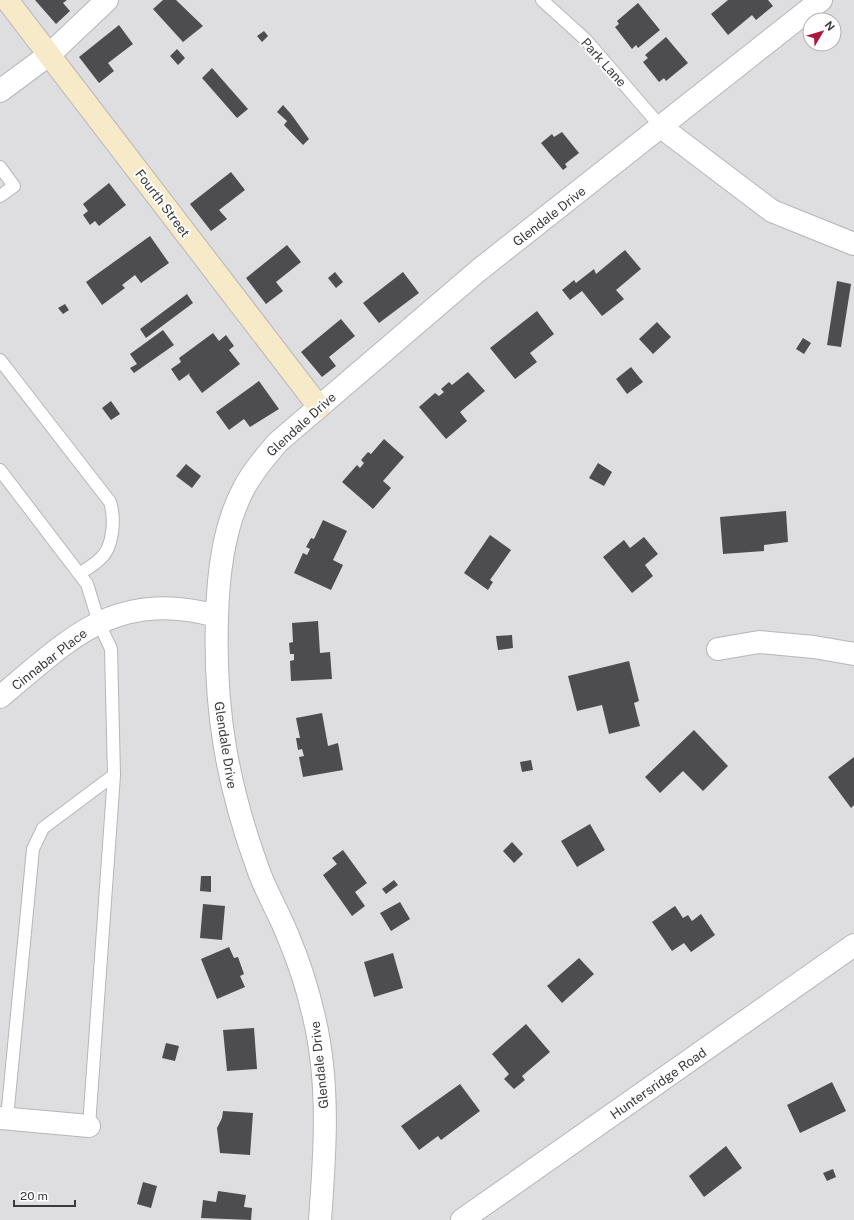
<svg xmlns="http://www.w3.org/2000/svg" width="854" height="1220" font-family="'Public Sans',sans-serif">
<rect width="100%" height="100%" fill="#dedee1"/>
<path fill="#4d4d4f" d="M35 0H67L63 3 70 11 56 24Z
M163 0H176L203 26 183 42 153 9Z
M728 0H768L773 6 756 20 752 15 728 35 711 14Z
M638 3 660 30 638 48 636 45 632 49 615 27 619 24 617 21Z
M119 25 133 44 108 63 114 71 99 83 79 57Z
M264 31 268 36 262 42 257 36Z
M666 37 688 63 666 81 664 78 659 82 643 62 648 58 645 55Z
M177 49 185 58 178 65 170 56Z
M212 68 248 109 237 118 202 78Z
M283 105 291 114 309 139 303 145 284 125 287 121 277 112Z
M562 132 579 153 565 164 567 167 563 170 541 143 552 134 554 137Z
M231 172 245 190 219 210 227 219 211 231 190 204Z
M109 183 126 205 99 226 95 221 90 225 83 215 88 211 83 204Z
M150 236 169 263 141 283 135 275 122 285 125 288 102 305 86 282Z
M287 245 301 262 276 282 283 291 266 304 246 278Z
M625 250 641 269 616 290 624 299 602 316 582 291 570 300 562 290 574 280 576 283 594 269 596 274Z
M335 272 343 282 336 288 328 278Z
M403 272 419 293 379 323 363 303Z
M837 281 851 284 841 347 827 345Z
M187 294 193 303 146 338 140 329Z
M65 304 69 310 63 314 58 308Z
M537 311 554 334 530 353 537 362 515 379 490 348Z
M341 319 355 336 329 357 336 366 322 377 301 352Z
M657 322 671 337 653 354 639 339Z
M163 330 174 345 134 373 130 368 137 364 130 354Z
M213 333 219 341 226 335 234 346 229 350 240 364 202 393 189 375 190 373 179 381 171 369 181 362 179 358Z
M803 338 811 343 804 354 796 349Z
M631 367 643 382 627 394 616 379Z
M468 372 485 391 460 412 467 421 446 439 419 407 435 393 439 396 444 392 441 389 449 382 452 385Z
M259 381 279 409 250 427 244 419 229 430 216 412Z
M111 401 120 414 111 420 102 408Z
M384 439 404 457 383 481 391 488 373 509 342 482 357 465 360 468 364 463 361 460 368 452 371 454Z
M598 463 612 472 604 486 589 478Z
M186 464 201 476 192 488 176 476Z
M786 511 788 542 764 545V551L723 554 720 517Z
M323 520 347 531 333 560 343 565 331 590 294 573 303 553 307 555 310 549 306 547 311 538 314 539Z
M490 535 511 550 490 580 493 582 488 590 464 573Z
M644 537 658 554 645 565 653 576 632 593 603 557 624 540 630 548Z
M318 621 320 653 330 652 332 679 291 681 290 661 294 660V654H290L289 643 293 642 292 623Z
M512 635 513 648 498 650 496 636Z
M629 661 639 701 634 703 640 726 609 734 602 705 577 711 568 676Z
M322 713 328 746 338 743 343 770 303 777 299 757 304 756 302 749 298 750 296 738H300L296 718Z
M694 730 728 766 703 791 683 771 660 793 645 777Z
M854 757V805L851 808 828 777Z
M531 760 533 770 522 772 520 762Z
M590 824 605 850 577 867 561 841Z
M512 842 523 854 514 863 503 851Z
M343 850 367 883 355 892 365 906 352 916 323 875 337 864 332 858Z
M201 876H211V892L200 891Z
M394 880 398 885 386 894 382 889Z
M400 902 410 919 391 931 380 913Z
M203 904 225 906 222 940 200 938Z
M675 906 683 918 688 915 692 921 701 914 715 935 691 952 684 943 672 951 652 922Z
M229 947 234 958 238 957 244 974 240 976 245 987 217 999 201 959Z
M393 953 403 988 374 997 364 962Z
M579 958 594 974 562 1003 547 986Z
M526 1024 550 1052 522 1076 525 1080 514 1089 504 1079 509 1074 492 1054Z
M254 1028 257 1069 227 1071 223 1030Z
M166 1043 179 1046 175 1061 162 1058Z
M832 1082 846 1111 800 1133 787 1105Z
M460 1084 480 1111 441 1140 438 1136 419 1150 401 1126Z
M223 1111 253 1113 250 1155 220 1153 217 1128 222 1118Z
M726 1146 742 1168 704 1197 689 1176Z
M833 1169 836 1177 827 1181 823 1173Z
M143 1182 157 1186 151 1208 137 1204Z
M218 1191 246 1195 244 1207 252 1208 251 1220 201 1218 203 1200 216 1202Z"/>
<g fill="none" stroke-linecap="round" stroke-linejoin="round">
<g stroke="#b6b6b9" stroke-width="14">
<path id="lane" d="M542 0 586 40 661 127
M0 167 14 186 0 196
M0 360 110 502C115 518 114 547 100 559 94 565 86 569 79 574
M0 470 87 584 99 623 111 649 114 775 43 828 33 849 7 1118
M89 1126 114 775"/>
</g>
<g stroke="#b6b6b9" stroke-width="24">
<path id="street" d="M0 91 50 54 107 0
M661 127 772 211 854 244
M718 649 759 642 814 647 854 654
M0 697C72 637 115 589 217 616
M0 1118 89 1126
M320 1220C325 1153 330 1084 314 1017 308 990 299 962 288 936 279 913 266 892 258 869 227 784 214 709 217 618 218 575 223 527 244 488 253 471 265 457 278 442L479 270 821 0
M462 1220 854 945"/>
</g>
<g stroke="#b6b6b9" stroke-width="24">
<path id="secondary" d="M7 0 319 407"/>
</g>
<use href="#lane" stroke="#fff" stroke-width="12"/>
<use href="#street" stroke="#fff" stroke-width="22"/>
<use href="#secondary" stroke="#f7eac8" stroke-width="22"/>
</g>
<g text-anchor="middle" stroke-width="4" stroke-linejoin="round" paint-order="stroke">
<g font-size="13" fill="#3b3b3c" stroke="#fff">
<text transform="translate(604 62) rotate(48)" y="5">Park Lane</text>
<text transform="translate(163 203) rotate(53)" y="5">Fourth Street</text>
<text transform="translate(549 216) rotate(-38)" y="5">Glendale Drive</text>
<text transform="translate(301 424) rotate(-42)" y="5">Glendale Drive</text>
<text transform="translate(49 659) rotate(-38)" y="5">Cinnabar Place</text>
<text transform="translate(226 745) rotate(81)" y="5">Glendale Drive</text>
<text transform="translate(319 1065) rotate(-96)" y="5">Glendale Drive</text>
<text transform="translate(658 1083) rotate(-35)" y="5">Huntersridge Road</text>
</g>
</g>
<g transform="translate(822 32) rotate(52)"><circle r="19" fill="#ffffff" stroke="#b1b1b1"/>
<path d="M0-3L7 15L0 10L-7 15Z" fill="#ac173e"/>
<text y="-6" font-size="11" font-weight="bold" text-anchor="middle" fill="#3b3b3c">N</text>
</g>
<path d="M14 1200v6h61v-6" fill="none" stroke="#3b3b3c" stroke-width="2"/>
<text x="20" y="1200" font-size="12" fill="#3b3b3c" stroke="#ffffff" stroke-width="3" paint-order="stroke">20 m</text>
</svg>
